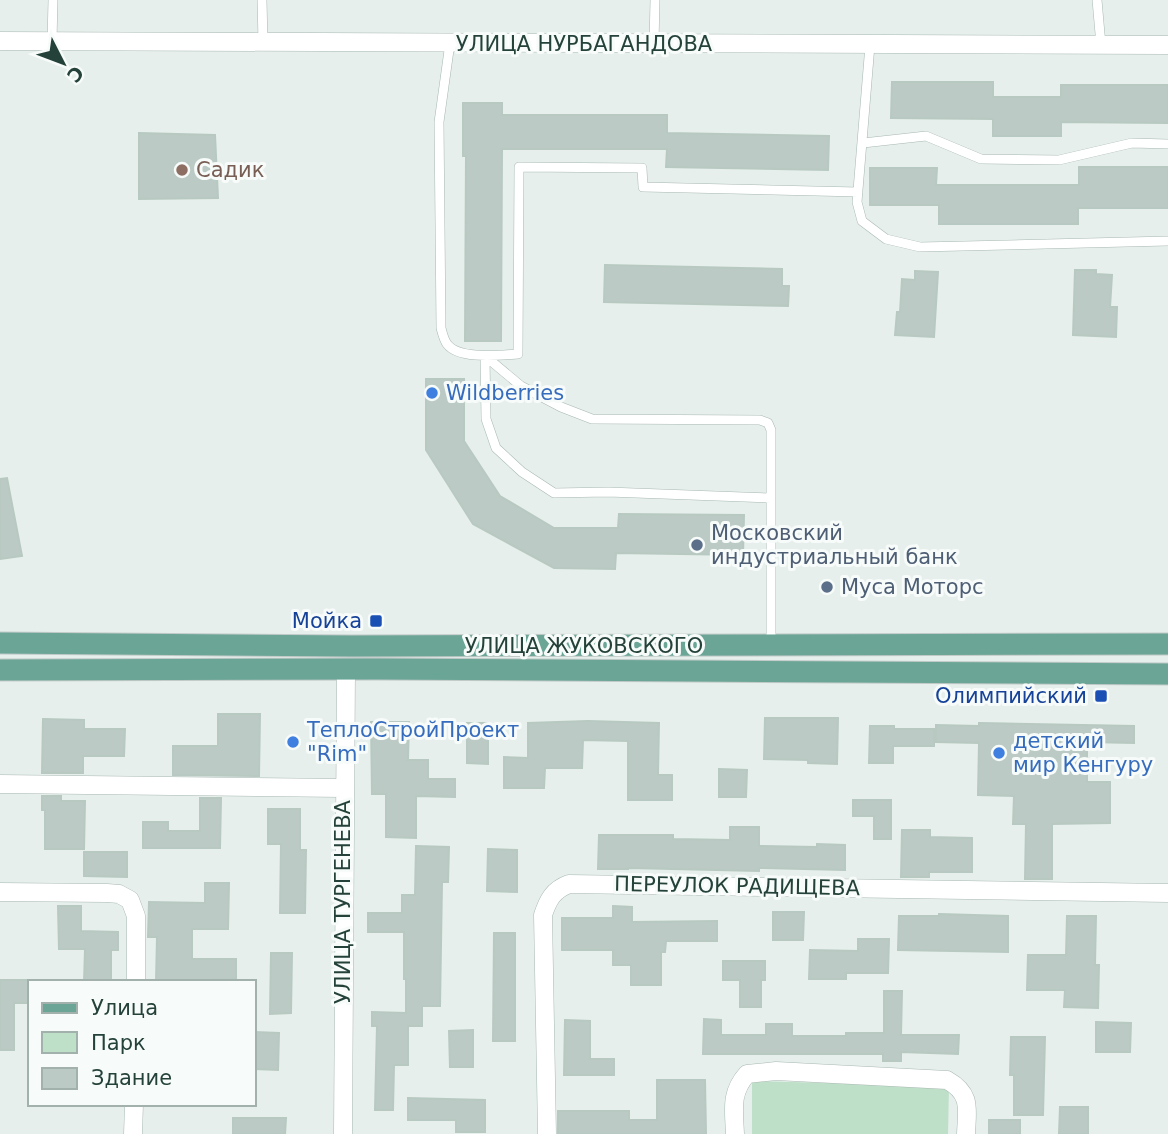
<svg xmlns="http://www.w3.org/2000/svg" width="1168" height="1134" font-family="'DejaVu Sans',sans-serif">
<rect width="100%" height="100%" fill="#e6efeb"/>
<path fill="#bfe0c8" d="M752 1081 949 1086 948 1134H752Z"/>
<path fill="#bbcac4" stroke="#b8c9c2" stroke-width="2" d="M892 82H993V97H1061V85H1168V123L1061 122V136H993V119L891 118Z
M463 103H502V115H667V133L829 136 828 170 666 167 667 149H502L501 341H465L466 156H463Z
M139 133 215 135 218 198 139 199Z
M1079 167H1168V208H1078V224H939V205H870V168H937L936 185H1079Z
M605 265 782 269V286H789L788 306 604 302Z
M1075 270H1096V274L1112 275 1110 307H1117L1116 337 1073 335Z
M915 271 938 272 934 337 895 335 897 312H900L902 279 915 280Z
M426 379H464V441L500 496 554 528H618L619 514 744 515 743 555 616 553 615 569 554 568 473 524 426 450Z
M7 478 22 556 0 559V479Z
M218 714H260L259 776 173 775V746H218Z
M765 718H838L837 764 808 763V760L764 759Z
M43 719 84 720V729H125L124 756H83V773H42Z
M588 721 659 723 658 775H672V800H628V741L583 740 582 768H545L544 788H504V757L528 758V723Z
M371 722H409L408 760H428V779H455V797L416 796V838L386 837V794H372Z
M467 723H488V764L467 763Z
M979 723 1134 726V743L1087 742V782H1110V823L1052 824V879H1025L1026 824H1013L1014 796 978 795 979 743 936 742V725L979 726Z
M870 726H894V729H934V746H893V763H869Z
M719 769 747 770 746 797H719Z
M42 796H61V801H85L84 849H45V810H42Z
M200 798H221L220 848H143V822H168V831H200Z
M853 800H891V839H874V816H853Z
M268 809H300V850H306L305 913H280L281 844H268Z
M730 827H759V846L817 847V844L845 845V870L759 868V871L628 868V869H598L599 835H673V839L730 840Z
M902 830H930V837L972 838V872H929V877H901Z
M416 846 449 847 448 882H442L440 1006H422V1026H408V1065H394L393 1110H375L377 1026H372V1012L406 1013V979H404V932H368V913H402V895H415Z
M488 849 517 850V892L487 891Z
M84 852H127V877L84 876Z
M205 883H229L228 929H192V959H236V979L156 982 157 937H148L149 902 205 903Z
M58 906H81V931L118 932V950H111V982H84L85 949H59Z
M613 906 632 907V922L717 921V941H666L665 952H661V985H631V965H613V950H562V918H613Z
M773 912H804L803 940H773Z
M939 914 1008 916V952L898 950 899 916H939Z
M1067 916H1096L1095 965H1099L1098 1008 1064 1007 1065 990H1027L1028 955H1066Z
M494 933H515V1041H493Z
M858 939H889L888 973H846V979H809L810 950 858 951Z
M271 953H292L291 1013 270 1014Z
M723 961H765V980H761V1007H740V980H723Z
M0 980H30V1003H14V1050H0Z
M884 991H902L901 1035H959L958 1054 901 1052V1061H883V1054H703L704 1019 721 1020V1035H766V1024H792V1036H846V1033H884Z
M565 1020 590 1021V1059H614V1075H564Z
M1096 1022 1131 1023 1130 1052H1096Z
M473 1030V1067H450L449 1031Z
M254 1032 279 1033 278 1070 254 1069Z
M1011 1037H1045L1043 1115H1014V1075H1010Z
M657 1080H705L706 1134H558V1111H629V1120H657Z
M408 1098 485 1100V1132H456V1120H408Z
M1060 1107H1088V1134H1059Z
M233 1118H286L285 1134H233Z
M989 1120H1020V1134H989Z"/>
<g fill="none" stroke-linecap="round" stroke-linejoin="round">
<g stroke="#a8b8b2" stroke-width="10">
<path id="lane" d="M262 0 263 42
M1097 0 1101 45
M52 41 53 0
M450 43 439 122 441 328C442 332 444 340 447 344 459 360 500 355 518 354L519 167 642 168 643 187 858 192
M654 44 655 0
M870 45 857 202 862 221 886 239 920 247 1168 241
M863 143 926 136 981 159 1059 160 1132 143 1168 144
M485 356 521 386 561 407 592 419 760 420 768 423 771 430V645
M485 356 486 419 496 448 522 472 554 493 608 492 771 498"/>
</g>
<g stroke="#a8b8b2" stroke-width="19">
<path id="street" d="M0 41 1168 45
M0 784 343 788
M0 892 107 893 119 894 130 900 136 916V982
M133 1134 134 1104
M343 1134 346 669
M547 1134 543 915C548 900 553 890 569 884L1168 893
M735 1134C734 1110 730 1093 747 1074L776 1071 947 1080C972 1094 967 1109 966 1134"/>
</g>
<g stroke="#c2cac8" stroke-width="23">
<path id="primary" d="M0 643 351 646 1168 644
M0 670 377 669 1168 674"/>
</g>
<use href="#lane" stroke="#fff" stroke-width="9"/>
<use href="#street" stroke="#fff" stroke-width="18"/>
<use href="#primary" stroke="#6aa596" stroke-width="21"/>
</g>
<circle fill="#8d6e63" stroke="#f7fbf9" stroke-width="2.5" cx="182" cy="170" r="7"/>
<g fill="#3f7fe0" stroke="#f7fbf9" stroke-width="2.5">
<circle cx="432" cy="393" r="7"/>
<circle cx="293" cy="742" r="7"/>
<circle cx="999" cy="753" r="7"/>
</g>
<g fill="#5c6f8a" stroke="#f7fbf9" stroke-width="2.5">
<circle cx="697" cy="545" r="7"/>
<circle cx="827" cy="587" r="7"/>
</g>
<g fill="#1a4fb4" stroke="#f7fbf9" stroke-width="2.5">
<rect x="369" y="614" width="14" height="14" rx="3.5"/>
<rect x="1094" y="689" width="14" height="14" rx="3.5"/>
</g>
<g text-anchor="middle" stroke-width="6" stroke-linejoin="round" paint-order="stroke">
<g font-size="21" fill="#24423a" stroke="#f7fbf9">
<text x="584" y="51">УЛИЦА НУРБАГАНДОВА</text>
<text x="584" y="653">УЛИЦА ЖУКОВСКОГО</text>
<text transform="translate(737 886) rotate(1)" y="7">ПЕРЕУЛОК РАДИЩЕВА</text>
<text transform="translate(343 902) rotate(-90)" y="7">УЛИЦА ТУРГЕНЕВА</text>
</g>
<g font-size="21" fill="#785e54" stroke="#f7fbf9" text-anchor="start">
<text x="196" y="177">Садик</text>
</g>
<g font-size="21" fill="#366cbe" stroke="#f7fbf9" text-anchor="start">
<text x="446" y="400">Wildberries</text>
<text x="307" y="737">ТеплоСтройПроект<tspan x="307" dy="24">"Rim"</tspan></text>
<text x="1013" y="748">детский<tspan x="1013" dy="24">мир Кенгуру</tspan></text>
</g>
<g font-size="21" fill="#4e5e75" stroke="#f7fbf9" text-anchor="start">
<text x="711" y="540">Московский<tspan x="711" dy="24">индустриальный банк</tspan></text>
<text x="841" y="594">Муса Моторс</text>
</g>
<g font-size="21" fill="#164399" stroke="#f7fbf9" text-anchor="end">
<text x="362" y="628">Мойка</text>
<text x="1087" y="703">Олимпийский</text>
</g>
</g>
<rect x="28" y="980" width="228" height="126" fill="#f7fbf9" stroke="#a3b1ad" stroke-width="2"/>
<rect x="42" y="1003" width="35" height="10" fill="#6aa596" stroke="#a3b1ad" stroke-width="2"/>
<text x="91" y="1015" font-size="21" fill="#24423a">Улица</text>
<rect x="42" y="1032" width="35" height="21" fill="#bfe0c8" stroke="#a3b1ad" stroke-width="2"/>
<text x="91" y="1050" font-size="21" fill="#24423a">Парк</text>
<rect x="42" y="1068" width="35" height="21" fill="#bbcac4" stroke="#a3b1ad" stroke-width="2"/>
<text x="91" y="1085" font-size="21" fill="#24423a">Здание</text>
<g transform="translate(63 63) rotate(132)" stroke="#f7fbf9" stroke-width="5" paint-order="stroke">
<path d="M0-5L12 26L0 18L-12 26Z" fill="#24423a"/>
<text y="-10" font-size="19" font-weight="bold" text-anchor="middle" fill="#24423a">С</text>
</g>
</svg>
